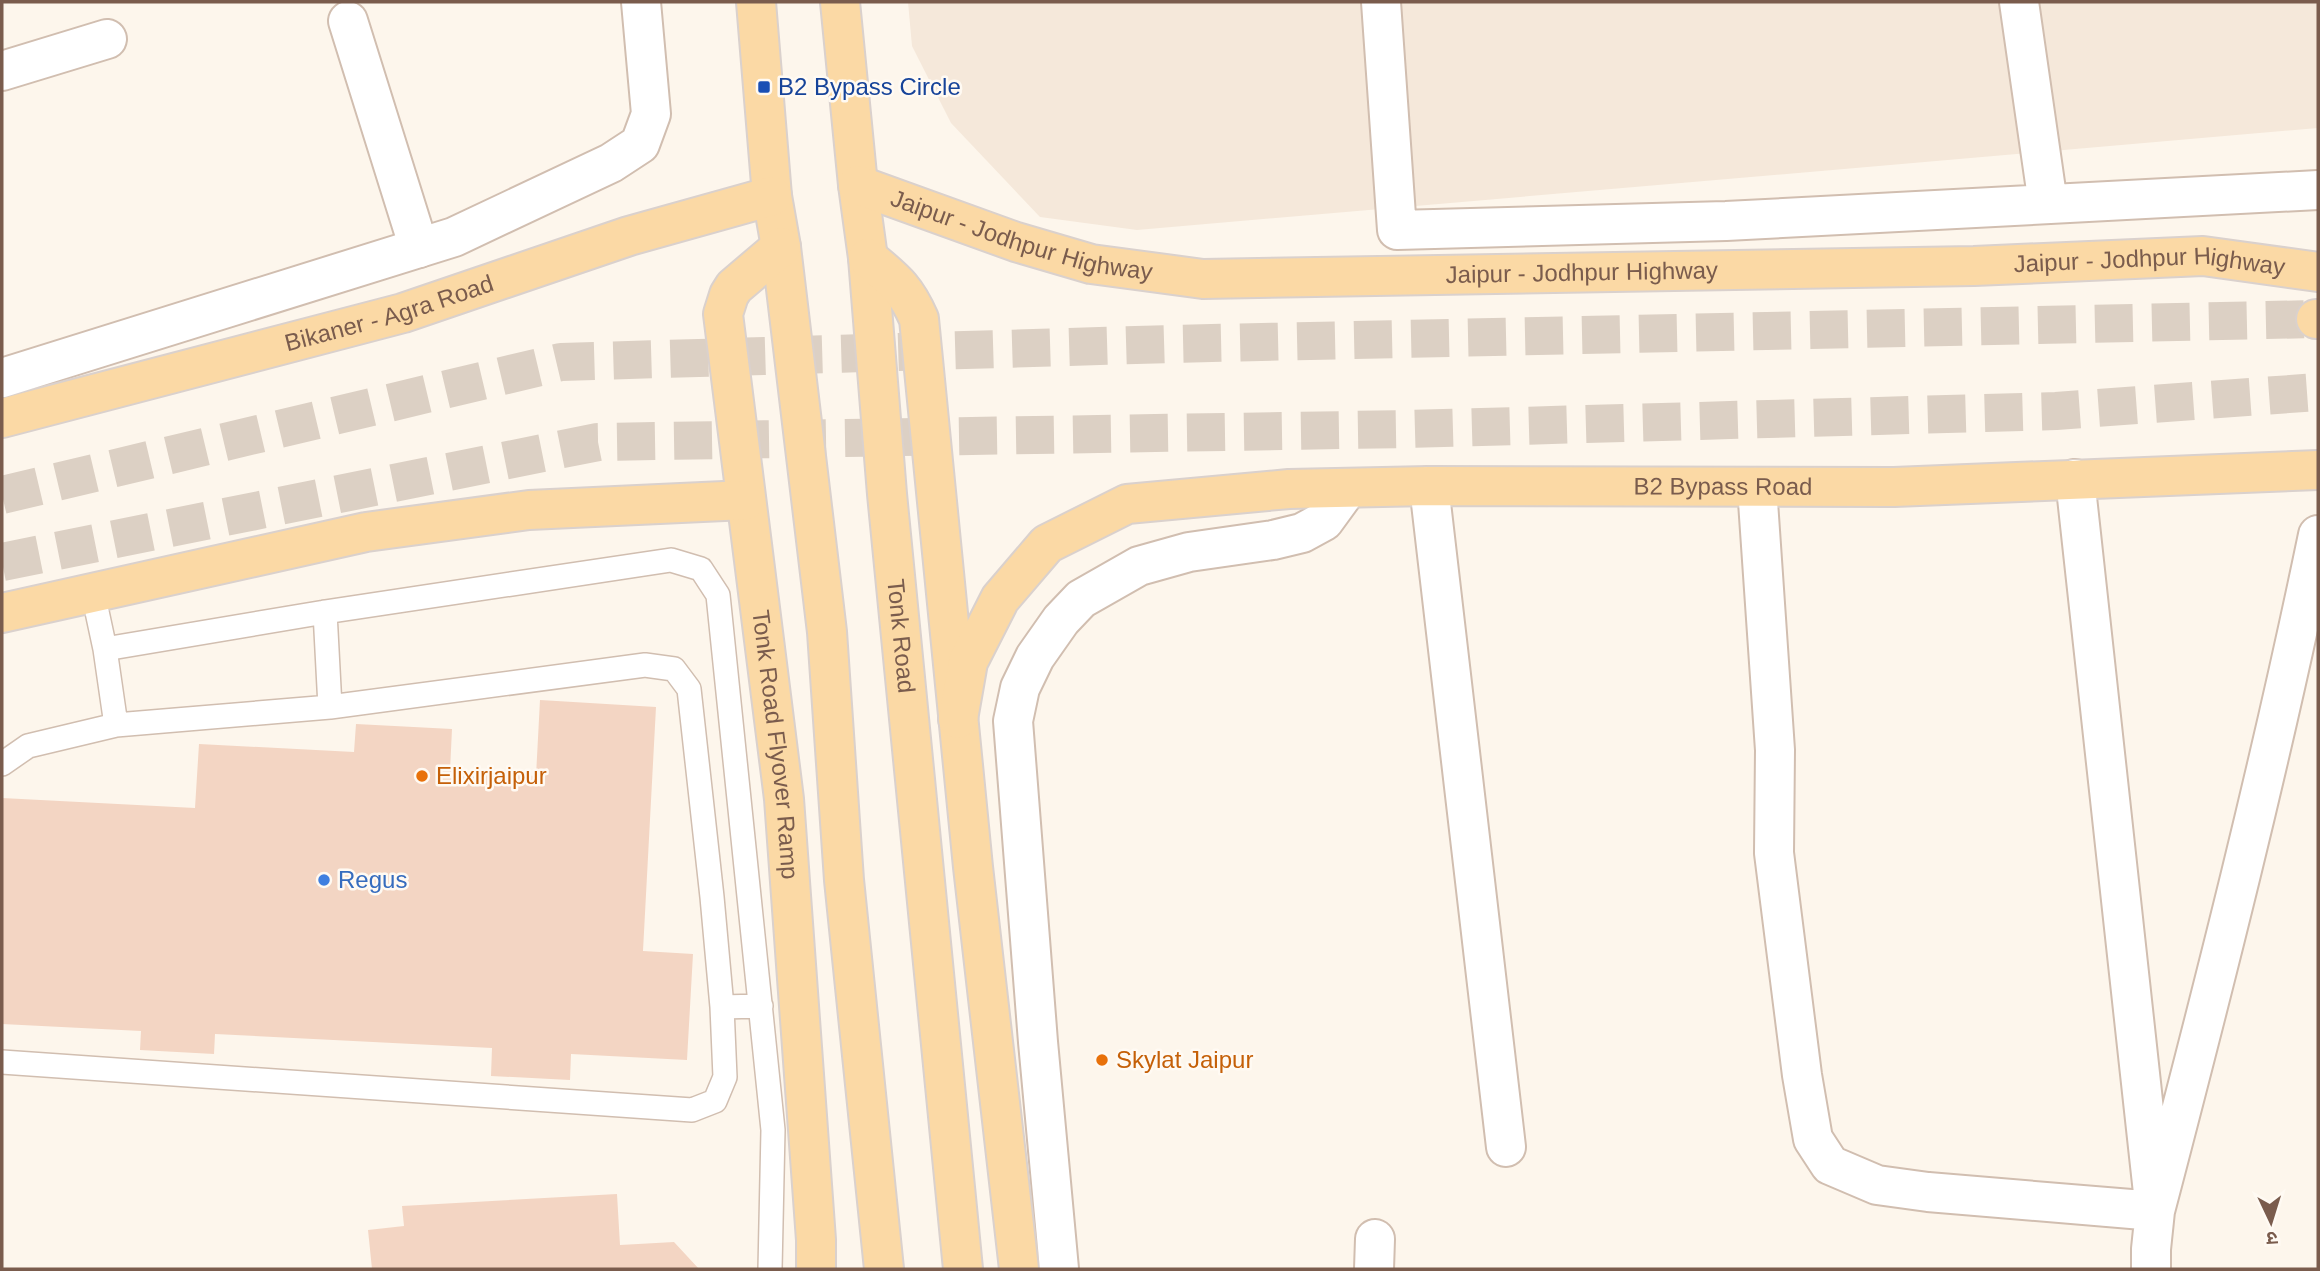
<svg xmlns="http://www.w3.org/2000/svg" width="2320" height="1271" font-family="Helvetica,'Noto Sans Devanagari',sans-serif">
<rect width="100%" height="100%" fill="#fdf6ec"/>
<path fill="#f5e8da" d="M908 2H2318V128L1137 230 1040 217 951 123 912 46Z"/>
<path fill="#f3d5c3" d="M540 700 656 707 643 951 693 954 687 1060 571 1054 570 1080 491 1076 492 1048 215 1034 214 1054 140 1050 141 1031 2 1024V798L195 808 199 744 354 752 356 724 452 729 450 771 536 776Z
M617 1194 620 1245 674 1242 699 1269H372L368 1230 404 1226 402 1206Z"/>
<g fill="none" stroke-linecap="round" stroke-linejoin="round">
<path stroke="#dcd0c4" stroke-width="38" stroke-dasharray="38 19" stroke-linecap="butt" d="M2 495 561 362 1169 344 2316 319
M2 562 598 442 1409 429 2056 411 2318 392"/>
<g stroke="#d1beb0" stroke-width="26">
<path id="service" d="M93 593 105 649 116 725
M325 612 330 707
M105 649 325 612 671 560 701 569 718 595 773 1130 770 1269
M2 764 28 746 116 725 330 707 645 665 674 669 689 689 712 897 722 1007 761 1006
M2 1062 692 1110 715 1101 725 1077 722 1007"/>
</g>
<g stroke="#d1beb0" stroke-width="42">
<path id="minor" d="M1381 2 1397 230 1726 221 2318 190
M2019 2 2048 204
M348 21 419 248
M2 71 107 39
M1429 486 1506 1147
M1757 487 1775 750 1774 853 1802 1075 1813 1139 1830 1165 1877 1185 1928 1192 2155 1211 2075 479
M1374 1269 1375 1239
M2151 1269V1249L2155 1211C2214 986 2271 762 2318 535"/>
</g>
<g stroke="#d1beb0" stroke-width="42">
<path id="tertiary" d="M2 378 454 237 611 163 640 144 651 114 641 2
M1059 1269 1038 1042 1013 721 1020 688 1035 657 1061 620 1081 599 1139 566 1189 552 1273 540 1302 533 1324 521 1348 488"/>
</g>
<g stroke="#dad1cd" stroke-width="42">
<g id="primary">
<path d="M756 2 772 196 781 247 827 632 844 880 884 1269"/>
<path id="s1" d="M840 2 858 185 868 258 887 494 963 1269"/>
<path id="s2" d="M858 185 1016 242 1091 264 1203 279 1974 266 2203 256 2318 272"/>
<path id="s3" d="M781 247 734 287 729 295 723 314 784 799 816 1240V1269"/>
<path d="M868 258C894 280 905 287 919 319L973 867 1019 1269"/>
<path d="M2316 319H2318"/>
<path id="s4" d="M2 418 403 313 629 236 772 196"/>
<path d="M2 613 366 532 529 510 746 500"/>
<path id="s5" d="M958 719 968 662 1000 599 1047 544 1127 504 1289 489 1429 486 1894 487 2318 470"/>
</g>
</g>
<use href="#service" stroke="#fff" stroke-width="23"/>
<use href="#minor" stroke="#fff" stroke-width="38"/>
<use href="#tertiary" stroke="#fff" stroke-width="38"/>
<use href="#primary" stroke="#fbd9a5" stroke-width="38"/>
</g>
<rect fill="#1a4fb4" stroke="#fffaf3" stroke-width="2.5" x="757" y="80" width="14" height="14" rx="3.5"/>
<g fill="#e8710a" stroke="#fffaf3" stroke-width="2.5">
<circle cx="422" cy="776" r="7"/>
<circle cx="1102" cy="1060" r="7"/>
</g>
<circle fill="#3f7fe0" stroke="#fffaf3" stroke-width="2.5" cx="324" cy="880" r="7"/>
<g text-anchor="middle" stroke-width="5" stroke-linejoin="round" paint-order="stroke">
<g font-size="24" fill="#164399" stroke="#fffaf3" text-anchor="start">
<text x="778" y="95">B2 Bypass Circle</text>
</g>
<g font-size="24" fill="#7a5c4d" stroke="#fffaf3">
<text dy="8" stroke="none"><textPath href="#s2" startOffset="172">Jaipur - Jodhpur Highway</textPath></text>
<text dy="8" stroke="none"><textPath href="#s2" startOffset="1306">Jaipur - Jodhpur Highway</textPath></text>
<text dy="8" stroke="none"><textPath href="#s2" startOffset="738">Jaipur - Jodhpur Highway</textPath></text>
<text dy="8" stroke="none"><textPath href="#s4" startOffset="401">Bikaner - Agra Road</textPath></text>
<text dy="8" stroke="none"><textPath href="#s5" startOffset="887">B2 Bypass Road</textPath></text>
<text dy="8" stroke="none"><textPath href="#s1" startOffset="637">Tonk Road</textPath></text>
<text dy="8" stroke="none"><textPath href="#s3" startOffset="525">Tonk Road Flyover Ramp</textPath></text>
</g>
<g font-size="24" fill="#c56008" stroke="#fffaf3" text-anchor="start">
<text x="436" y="784">Elixirjaipur</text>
<text x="1116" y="1068">Skylat Jaipur</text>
</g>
<g font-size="24" fill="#366cbe" stroke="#fffaf3" text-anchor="start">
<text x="338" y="888">Regus</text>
</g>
</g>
<rect width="2320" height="1271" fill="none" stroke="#7a5c4d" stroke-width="7"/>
<g transform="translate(2271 1222) rotate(176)" stroke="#fffaf3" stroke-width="5" paint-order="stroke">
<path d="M0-5L12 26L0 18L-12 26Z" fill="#7a5c4d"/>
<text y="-10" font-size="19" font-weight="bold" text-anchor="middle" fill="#7a5c4d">उ</text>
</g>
</svg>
